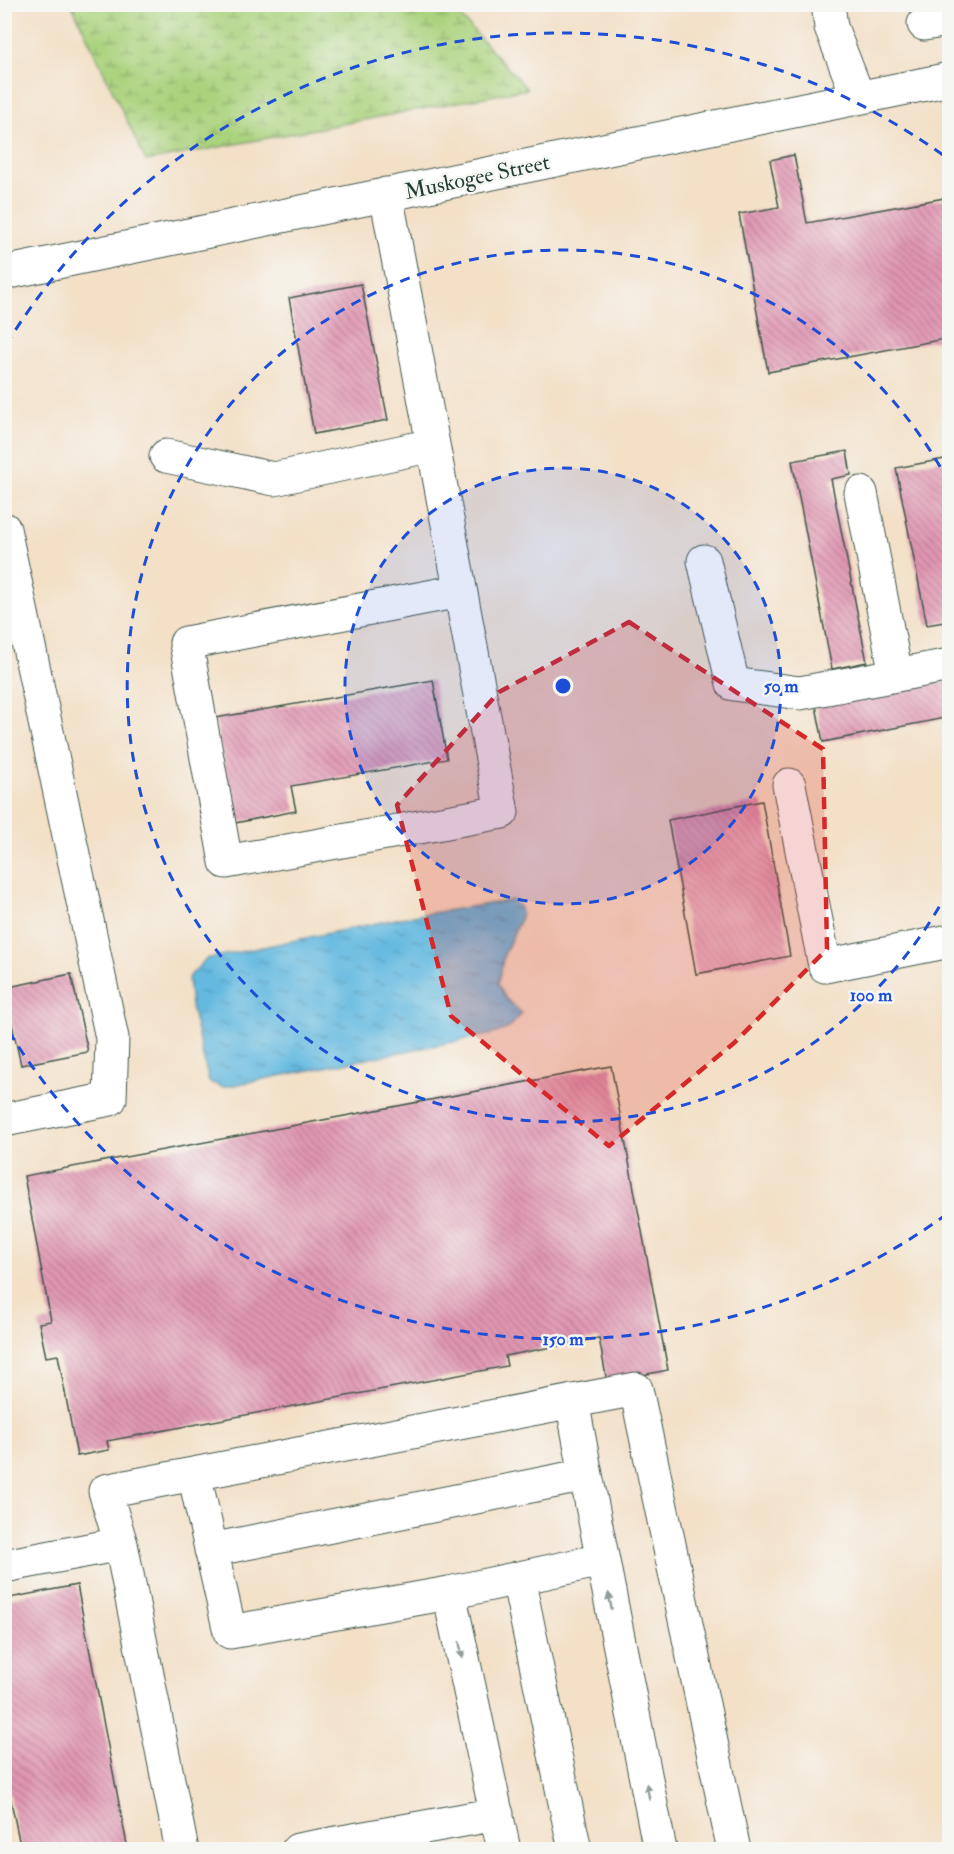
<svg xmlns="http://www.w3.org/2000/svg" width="954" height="1854" font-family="'IM FELL Double Pica',serif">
<defs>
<pattern id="wetland-marsh" width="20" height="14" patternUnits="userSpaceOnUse" patternTransform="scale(1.5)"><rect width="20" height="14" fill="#abd37e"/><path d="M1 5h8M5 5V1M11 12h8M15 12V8" fill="none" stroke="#8bac68"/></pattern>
<pattern id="water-ripples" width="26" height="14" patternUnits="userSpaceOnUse" patternTransform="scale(1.5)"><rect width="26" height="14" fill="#64b9e0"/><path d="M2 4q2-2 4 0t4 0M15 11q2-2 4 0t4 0" fill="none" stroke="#5298b6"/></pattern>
<pattern id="building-back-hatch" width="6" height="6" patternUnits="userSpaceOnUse" patternTransform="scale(1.5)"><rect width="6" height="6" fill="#e196b2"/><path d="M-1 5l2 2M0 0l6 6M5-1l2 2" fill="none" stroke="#b67c92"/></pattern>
</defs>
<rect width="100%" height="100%" fill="#f6f6f2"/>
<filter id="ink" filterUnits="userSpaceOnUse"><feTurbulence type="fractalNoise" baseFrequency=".0167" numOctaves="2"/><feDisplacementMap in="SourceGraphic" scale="12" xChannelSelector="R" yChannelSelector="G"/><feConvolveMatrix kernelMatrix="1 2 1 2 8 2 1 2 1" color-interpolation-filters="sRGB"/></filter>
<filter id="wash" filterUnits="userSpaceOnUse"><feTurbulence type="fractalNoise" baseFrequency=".008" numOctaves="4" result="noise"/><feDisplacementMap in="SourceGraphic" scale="24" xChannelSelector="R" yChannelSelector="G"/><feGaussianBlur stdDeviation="1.35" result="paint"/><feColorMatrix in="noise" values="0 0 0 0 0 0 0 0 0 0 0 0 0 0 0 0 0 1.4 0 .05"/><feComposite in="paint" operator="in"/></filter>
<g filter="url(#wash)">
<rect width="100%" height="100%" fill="#f3e0c7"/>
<path fill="url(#wetland-marsh)" stroke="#658859" stroke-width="1.5" d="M72 5H450L527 89 146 161Z"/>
<path fill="url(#water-ripples)" stroke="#427b8a" stroke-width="1.5" d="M513 900 519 906 522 915 504 955 498 984 506 999 522 1013 509 1028 493 1034 223 1087 209 1082 191 1006 188 978 206 959 401 918Z"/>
<g id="blocks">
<path fill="url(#building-back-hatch)" d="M794 155 807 223 950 197V338L768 372 739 214 779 207 770 160Z
M361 284 388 420 314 434 289 298Z
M847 451 851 475 831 479 867 662 832 669 792 461Z
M950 458V621L927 625 896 468Z
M433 680 447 759 291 786 296 811 235 823 215 718Z
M950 680V717L823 742 816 706Z
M762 801 790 956 696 974 668 820Z
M71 974 88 1052 21 1065 4 988Z
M611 1066 668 1370 607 1382 599 1338 505 1356 507 1366 107 1441 109 1450 77 1456 58 1355 46 1357 39 1323 51 1321 24 1176Z
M77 1585 128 1850H21L4 1767V1599Z"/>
</g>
</g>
<g filter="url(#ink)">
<use href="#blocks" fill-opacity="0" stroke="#3f554a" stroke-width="1.5"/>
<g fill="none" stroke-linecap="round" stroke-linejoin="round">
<g stroke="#3f554a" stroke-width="35">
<path id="minor" d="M828 4 831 27 858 97
M924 24 950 20
M386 194 502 812 226 862 186 643 460 591
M4 273 950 79
M166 456 274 479 433 445
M861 493 896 675
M4 529 112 1038 110 1099 4 1120
M704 561 733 684 800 693 950 665
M789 785 825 966 950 941
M194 1474 230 1632 449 1593 602 1560
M586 1475 660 1850
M211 1550 586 1475 572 1401
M4 1566 121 1544
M518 1578 575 1850
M449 1593 504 1850
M182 1850 121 1544 105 1491 636 1389 734 1850
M298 1850 497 1814"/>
</g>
<use href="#minor" stroke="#fff" stroke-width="33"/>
</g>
<defs><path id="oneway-solid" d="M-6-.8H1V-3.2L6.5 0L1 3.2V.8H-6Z" transform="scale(1.5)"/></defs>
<g fill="#8f9e9a">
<use href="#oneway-solid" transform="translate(610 1601) rotate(-101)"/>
<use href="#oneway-solid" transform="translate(461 1650) rotate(78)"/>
<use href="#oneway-solid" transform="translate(648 1792) rotate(-101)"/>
</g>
</g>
<path fill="#d62828" fill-opacity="0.2" stroke="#d62828" stroke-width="4.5" stroke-dasharray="12 8" stroke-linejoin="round" d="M629 622 823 749 827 949 734 1043 609 1146 451 1016 397 805 499 692Z"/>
<circle cx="563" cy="686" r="218" fill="#1d4ed8" fill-opacity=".12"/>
<g fill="none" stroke="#1d4ed8" stroke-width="3" stroke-dasharray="10 8">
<circle cx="563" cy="686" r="218"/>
<path d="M948 891A436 436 0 1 1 948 481"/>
<path d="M947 1214A653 653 0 0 1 6 1027M6 345A653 653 0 0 1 947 158"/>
</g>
<g text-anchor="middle" stroke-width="5" stroke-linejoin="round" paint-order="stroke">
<g font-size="22" fill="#1f3d34" stroke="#f6f6f2">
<text transform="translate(477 176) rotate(-12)" y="8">Muskogee Street</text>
</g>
</g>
<circle cx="563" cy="686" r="9" fill="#1d4ed8" stroke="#f6f6f2" stroke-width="3"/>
<g font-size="18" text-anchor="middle" font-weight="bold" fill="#1d4ed8" stroke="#f6f6f2" stroke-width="5" stroke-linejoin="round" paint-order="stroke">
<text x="781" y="692">50 m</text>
<text x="871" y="1001">100 m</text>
<text x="563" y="1345">150 m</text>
</g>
<rect width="954" height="1854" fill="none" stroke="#f6f6f2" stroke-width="24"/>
</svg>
